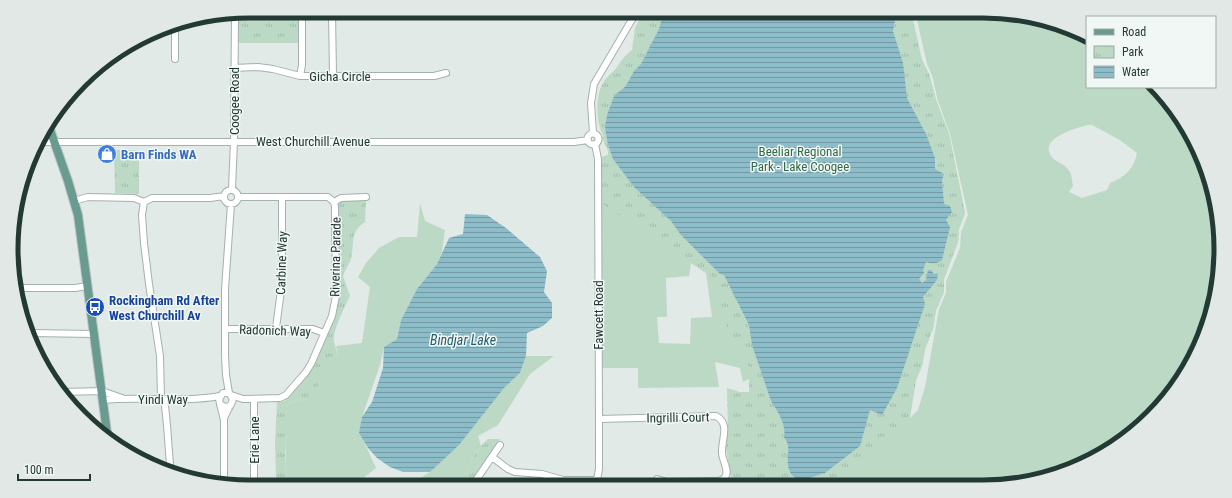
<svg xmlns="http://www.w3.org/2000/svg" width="1232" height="498" font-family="'Roboto Condensed',sans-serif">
<defs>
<pattern id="park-tufts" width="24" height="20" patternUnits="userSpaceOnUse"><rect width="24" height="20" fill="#bbd9c5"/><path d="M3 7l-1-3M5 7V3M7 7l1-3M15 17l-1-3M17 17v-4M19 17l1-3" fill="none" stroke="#a0bbaa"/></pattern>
<pattern id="water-rules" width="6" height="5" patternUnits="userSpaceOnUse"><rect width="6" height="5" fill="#8ebdca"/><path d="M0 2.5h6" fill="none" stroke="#749ba5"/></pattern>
</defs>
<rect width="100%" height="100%" fill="#e1eae6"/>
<path fill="#bbd9c5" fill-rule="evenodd" d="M911 11 922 60 929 74 936 100 949 134 965 213 959 229 958 242 944 279V292L936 310 933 329 925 349 922 366 916 380 910 418 918 410 925 387 939 309 946 293V282L960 248 961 232 968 215 950 134 938 101 932 75 927 64 915 11H983L1059 24 1087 40V87H1153L1196 144 1220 233 1208 325 1181 381 1140 428 1074 469 1014 485H841L940 144ZM1088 125H1092L1120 140 1137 153C1134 169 1125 177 1110 183L1107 190 1082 198 1069 192 1073 186C1072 180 1072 173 1067 168 1064 164 1058 163 1054 159 1034 140 1075 128 1088 125Z
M601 157 719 274 749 325V392V379L743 382 740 368 715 362 719 387 638 388V368H601ZM691 263 706 273 712 317 691 318 690 344 659 343 657 317H667L666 278 689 276Z
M420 203 425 221 445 230 442 252 437 264 417 289 401 320 397 339 384 347 380 365 362 417 360 433 376 468 352 487H304L294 483 289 479 286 473 285 410 289 403 307 399 338 355 336 346 362 343 370 287 358 277 366 263 379 248 399 237H417Z
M526 356H554L530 374 498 425 478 436 481 446 472 459 467 474 461 486 406 487 430 472 483 413 504 388 520 373Z"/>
<path fill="url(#park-tufts)" d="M249 11H302V43H234L235 13Z
M644 11H911L922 60 929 74 936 100 949 134 965 213 959 229 958 242 944 279V292L936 310 933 329 925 349 922 366 916 380 909 418 891 438 845 477V485L660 486 665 485 724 484 728 482 731 478 726 448 728 427 727 388 740 392H749V367L728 334 724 314 714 278 601 203V157L608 155V151L602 138 603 135C596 123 595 96 603 83 606 77 613 72 617 67 622 60 625 55 632 50L635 28Z
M114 150H139V194L115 193Z
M366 199 365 222C349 232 355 244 351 259 349 264 345 270 343 276L350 296C346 304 332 332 334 341 335 347 338 353 338 360L307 399 289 403 285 410V416L287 421 285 450 286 473 289 479 276 478 275 443 277 402 285 401 287 398 309 371 335 314 337 206 341 200Z
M488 439H500L473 478 468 486H460L467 474 472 459 481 446Z"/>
<path fill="url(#water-rules)" d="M664 11H896V16L893 31 903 63 907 98 926 134 935 158V169L944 174 942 180 944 204 950 206 952 212 946 220 950 227 942 260C937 264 933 264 926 262L923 270 924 273 919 279 922 283 926 280 928 270H931L934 274 938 273 937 280 923 297 925 304 897 388 882 415 870 410 860 446 825 473 799 481C796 478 791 475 790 472 784 459 793 449 784 437 787 426 777 410 771 401L752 345 749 325 724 275 720 274 681 235 671 221 634 187 613 159 608 145 605 128 607 115 614 96 626 86 634 71 641 64 659 29Z
M465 214 487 215 506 228 540 257 547 271 544 292 552 303V318L543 326 527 333 526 356 520 373 504 388 459 445 430 472H403L390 467 377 458 368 448 359 433 362 417 372 402 383 368 384 347 397 339 401 320 417 289 437 264 449 238 463 234Z"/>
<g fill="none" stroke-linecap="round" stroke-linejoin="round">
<path stroke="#8ebdca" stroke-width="1.5" d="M802 480 803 484"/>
<g stroke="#a4b1ad" stroke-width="8">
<path id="minor" d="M332 11 333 76
M302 13 405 11
M175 59V23
M234 68 258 67 273 69 300 76H434L446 73
M300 76 302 65V11
M593 133 591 103 594 84 637 11
M587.5 139a5.5 5.5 0 1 1 11 0a5.5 5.5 0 1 1-11 0Z
M39 142H574L588 140
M595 144 598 159 599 419V469L597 480 598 486
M232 189 234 141 235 13
M224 197a7 7 0 1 1 14 0a7 7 0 1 1-14 0Z
M74 201 88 197 134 198 144 202
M334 202 341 198 366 197
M15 288H75L88 286
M276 328 282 283V197
M225 329H313L324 333
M31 333 94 334
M61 392 102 391 122 398
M229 393 226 375 225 355V289L231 204
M231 395 243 399 280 398 286 395 306 372 311 364 332 316 336 296 335 207 334 202 328 197H239
M161 399 160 356 149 284 144 243 142 215 144 202 152 198H210L224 196
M164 399C168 424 168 449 171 474
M103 400C142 396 181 403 220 396
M220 404 224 420V483
M224 419C226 412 232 404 233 399L229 393H223L219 399 220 404 225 407 230 406
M599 419 716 416C731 424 721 440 722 453 722 460 730 471 725 477 723 481 718 481 714 481L667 482 657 479
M492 457 508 469 515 472 542 474 563 480H597
M224 482H254V399
M472 486 500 445"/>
</g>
<g stroke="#bdc4c2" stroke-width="10">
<path id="major" d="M48 124 68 181 78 215 108 440"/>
</g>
<use href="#minor" stroke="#fff" stroke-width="6"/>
<use href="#major" stroke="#699b91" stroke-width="8"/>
</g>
<defs>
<g id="shop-disc" transform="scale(1)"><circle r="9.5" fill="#3f7fe0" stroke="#f1f7f4"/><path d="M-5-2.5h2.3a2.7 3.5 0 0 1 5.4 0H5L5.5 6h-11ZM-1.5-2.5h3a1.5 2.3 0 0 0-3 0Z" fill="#fff"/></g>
<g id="bus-disc" transform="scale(1)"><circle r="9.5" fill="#1a4fb4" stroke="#f1f7f4"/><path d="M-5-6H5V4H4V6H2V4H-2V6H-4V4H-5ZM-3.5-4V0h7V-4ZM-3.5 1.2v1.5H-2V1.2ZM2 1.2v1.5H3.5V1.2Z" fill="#fff"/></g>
</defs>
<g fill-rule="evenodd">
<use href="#shop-disc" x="107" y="154"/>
<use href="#bus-disc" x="95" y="307"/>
</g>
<g text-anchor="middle" stroke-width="3" stroke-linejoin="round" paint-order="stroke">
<g font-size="13" fill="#233934" stroke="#f1f7f4">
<text x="340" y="81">Gicha Circle</text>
<text transform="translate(234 101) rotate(-90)" y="5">Coogee Road</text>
<text x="313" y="146">West Churchill Avenue</text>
<text transform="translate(335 257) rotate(-89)" y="5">Riverina Parade</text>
<text transform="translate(281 263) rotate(-88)" y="5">Carbine Way</text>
<text transform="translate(598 315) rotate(-90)" y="5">Fawcett Road</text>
<text transform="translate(275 330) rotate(2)" y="5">Radonich Way</text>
<text x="163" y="404">Yindi Way</text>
<text transform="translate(678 417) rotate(-1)" y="5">Ingrilli Court</text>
<text transform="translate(254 440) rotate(-90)" y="5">Erie Lane</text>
</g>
<g font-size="13" fill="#316b4b" stroke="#f1f7f4">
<text x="800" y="156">Beeliar Regional<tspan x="800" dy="15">Park - Lake Coogee</tspan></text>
</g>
<g font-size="13" font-weight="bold" fill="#366cbe" stroke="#f1f7f4" text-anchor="start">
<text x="121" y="159">Barn Finds WA</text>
</g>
<g font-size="13" font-weight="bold" fill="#164399" stroke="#f1f7f4" text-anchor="start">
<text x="109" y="305">Rockingham Rd After<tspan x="109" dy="15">West Churchill Av</tspan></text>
</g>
<g font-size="14" font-style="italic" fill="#235d6e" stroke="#f1f7f4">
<text x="463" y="345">Bindjar Lake</text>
</g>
</g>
<path d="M0 0H1232V498H0ZM249 18H983A231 231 0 0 1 1214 249V249A231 231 0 0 1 983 480H249A231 231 0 0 1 18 249V249A231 231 0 0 1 249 18Z" fill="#e1e8e5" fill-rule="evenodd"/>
<path fill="none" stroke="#233934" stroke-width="5" d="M249 18H983A231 231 0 0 1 1214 249V249A231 231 0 0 1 983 480H249A231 231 0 0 1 18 249V249A231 231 0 0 1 249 18Z"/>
<rect x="1086" y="16" width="130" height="72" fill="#f1f7f4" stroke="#9faba7"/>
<rect x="1094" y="29" width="20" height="6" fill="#699b91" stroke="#9faba7"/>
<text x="1122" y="36" font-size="12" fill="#233934">Road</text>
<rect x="1094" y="46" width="20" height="12" fill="url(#park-tufts)" stroke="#9faba7"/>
<text x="1122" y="56" font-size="12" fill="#233934">Park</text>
<rect x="1094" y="66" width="20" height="12" fill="url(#water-rules)" stroke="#9faba7"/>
<text x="1122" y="76" font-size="12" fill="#233934">Water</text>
<path d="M18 474v6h72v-6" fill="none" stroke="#233934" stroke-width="2"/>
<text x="24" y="474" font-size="12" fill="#233934" stroke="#f1f7f4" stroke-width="3" paint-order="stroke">100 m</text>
</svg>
